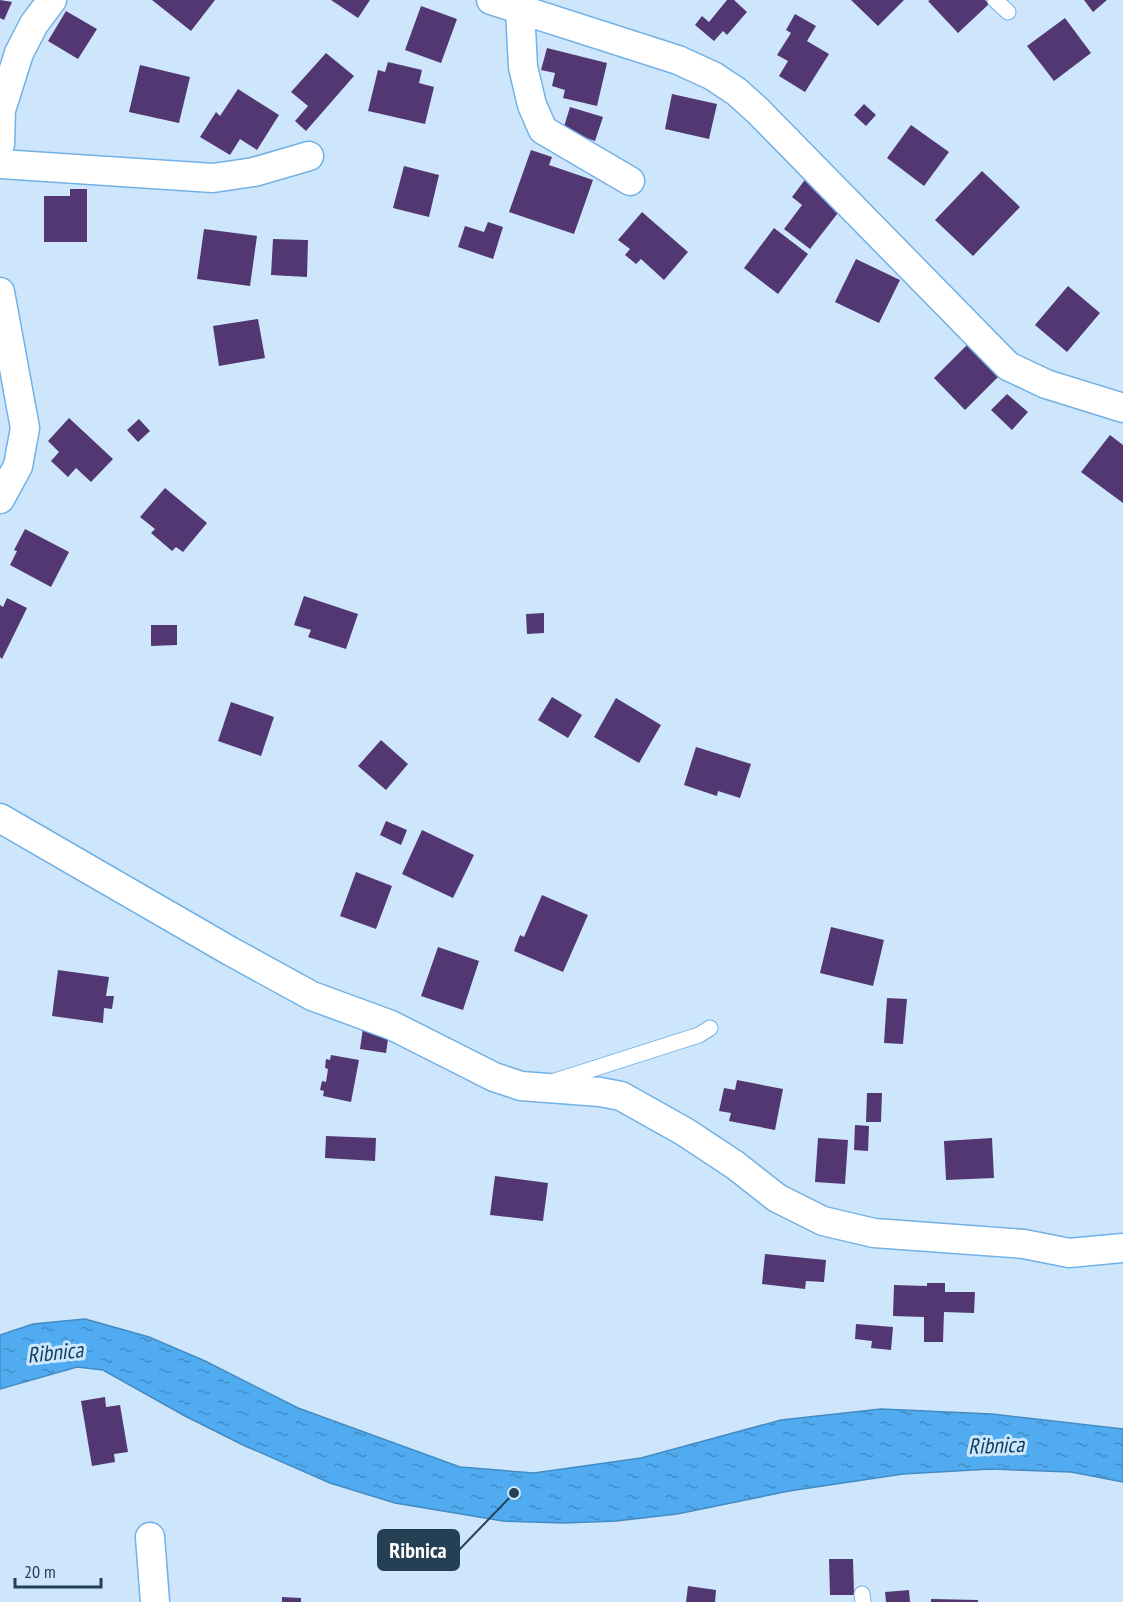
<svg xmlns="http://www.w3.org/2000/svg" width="1123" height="1602" font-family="'PT Sans Narrow',sans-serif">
<defs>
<pattern id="water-ripples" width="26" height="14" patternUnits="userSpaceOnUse" patternTransform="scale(1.5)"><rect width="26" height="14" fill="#51abf1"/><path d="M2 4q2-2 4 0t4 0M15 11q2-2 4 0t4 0" fill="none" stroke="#438dc6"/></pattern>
</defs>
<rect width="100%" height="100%" fill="#cde6fc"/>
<path fill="url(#water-ripples)" stroke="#448bc2" stroke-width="1.5" d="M85 1319 149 1337 205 1361 298 1408 460 1467 534 1473 641 1458 781 1420 881 1409 992 1414 1123 1429V1482L1071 1472 991 1469 903 1474 789 1491 677 1514 616 1521 564 1523 503 1521 395 1503 330 1483 243 1445 185 1416 103 1370 77 1367 0 1389V1335L33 1324Z"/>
<path fill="#533772" d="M0 0 12 2 4 20 0 18Z
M152 0H215L191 31Z
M331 0H370L358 18Z
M727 0H734L747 12 727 35 723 31 714 41 695 25 702 16 709 22Z
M851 0H904L878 26Z
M930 0H985L989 4 958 33 928 1Z
M1084 0H1107L1093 12Z
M421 6 457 19 441 63 405 50Z
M66 11 97 29 78 59 48 41Z
M795 14 816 26 807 41 829 54 805 92 779 76 788 61 777 55 791 33 786 30Z
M1065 18 1091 53 1054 81 1027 46Z
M547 48 607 63 597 106 563 98 565 90 552 86 555 73 541 70Z
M326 53 354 76 306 131 295 121 308 106 291 92Z
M388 62 422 70 419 83 434 87 425 124 368 111 378 70 385 72Z
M140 65 190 77 179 123 129 112Z
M238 89 279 115 257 150 240 139 230 155 200 137 216 112 220 116Z
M672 94 717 104 709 139 665 129Z
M864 104 876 115 866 126 854 115Z
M570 107 603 117 595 141 563 130Z
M911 125 949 152 924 186 887 158Z
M531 150 552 157 549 165 593 180 574 234 509 212Z
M404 166 439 175 429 217 393 208Z
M982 171 1020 207 973 256 935 220Z
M807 177 841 209 810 249 784 229 802 205 792 197Z
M70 189H87V242H44V196H70Z
M642 212 688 252 664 280 641 259 636 264 625 255 630 249 618 240Z
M488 222 503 227 493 259 458 247 465 226 484 232Z
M774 228 808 254 778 294 744 268Z
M204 229 257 236 250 286 197 279Z
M273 239 308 240 307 277 271 275Z
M856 259 900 280 879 323 835 302Z
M1068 286 1100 313 1067 352 1035 325Z
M258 319 265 358 219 366 213 326Z
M970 342 1001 374 965 410 934 378Z
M1007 394 1028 412 1012 430 991 410Z
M69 418 113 459 91 482 76 468 68 477 51 461 59 452 48 441Z
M139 419 150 431 138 442 127 430Z
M1110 435 1123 445V503L1081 472Z
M165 488 207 523 183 552 176 547 172 551 151 533 155 529 140 517Z
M25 529 69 552 51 587 10 565 17 551 14 550Z
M304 596 358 614 346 649 308 637 311 630 294 625Z
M7 598 27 608 2 659 0 657V605L3 607Z
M544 613V633L527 634 526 614Z
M151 625H177V645L151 646Z
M552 697 582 715 568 738 538 720Z
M616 698 661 725 639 763 594 737Z
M231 702 274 717 261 756 218 741Z
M381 740 408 764 386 790 358 766Z
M696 747 751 764 740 798 718 791 717 796 684 785Z
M386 821 407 830 401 845 380 835Z
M422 830 474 855 453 898 402 874Z
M356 872 392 886 376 929 340 916Z
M542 895 588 915 563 972 514 951 520 935 524 937Z
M831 927 884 940 873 986 820 973Z
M438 947 479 961 463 1010 421 996Z
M58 970 109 977 106 996H114L112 1009 104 1008 103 1023 52 1016Z
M887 998 907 999 903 1044 884 1043Z
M363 1028 389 1032 386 1053 360 1049Z
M331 1055 359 1060 351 1102 323 1096 324 1091 320 1090 322 1081 326 1082 328 1069 325 1068 326 1059 330 1060Z
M737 1080 783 1089 775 1130 729 1121 731 1113 719 1111 724 1088 735 1090Z
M867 1093H882L881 1122H866Z
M855 1125 869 1126 868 1151 854 1150Z
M326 1136 376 1138 375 1161 325 1158Z
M818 1138 848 1140 845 1184 815 1182Z
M992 1138 994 1178 946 1180 944 1141Z
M495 1176 548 1183 543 1221 490 1215Z
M765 1254 826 1260 824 1282 806 1281 805 1289 762 1284Z
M927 1283H945V1292H975L974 1313 944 1312 943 1342H924V1317L893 1316 894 1285 927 1286Z
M856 1324 893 1327 891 1350 871 1348 872 1341 855 1339Z
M105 1397 106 1407 120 1405 128 1452 114 1454 115 1462 92 1466 81 1401Z
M829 1559H853L854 1595H830Z
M688 1586 716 1590 715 1602H686Z
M909 1590 910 1602H886L885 1592Z
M282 1597 301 1598V1602H282Z
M931 1599 978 1600V1602H931Z"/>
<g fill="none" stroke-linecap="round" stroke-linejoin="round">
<g stroke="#72b1e5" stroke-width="17">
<path id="service" d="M995 0 1008 12
M555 1081 699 1035 710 1028
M862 1594 863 1602"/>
</g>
<g stroke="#72b1e5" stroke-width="31">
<path id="minor" d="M491 0 678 60 713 76 737 92 758 111 1008 366 1046 384 1123 408
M520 10 523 67 532 105 543 130 630 181
M0 144 1 110 19 53 34 24 52 0
M0 164 213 178 254 172 309 156
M0 292 25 428 18 466 0 499
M0 818 230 951 312 996 391 1025 494 1077 521 1086 600 1092 621 1096 685 1132 735 1165 777 1198 823 1221 874 1233 1024 1244 1069 1253 1123 1248
M150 1537 155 1602"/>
</g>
<use href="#service" stroke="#fff" stroke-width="15"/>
<use href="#minor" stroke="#fff" stroke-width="28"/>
</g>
<g text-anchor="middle" stroke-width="6" stroke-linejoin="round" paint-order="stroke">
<g font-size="22" font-style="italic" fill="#0e3f62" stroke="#cde6fc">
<text transform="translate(55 1352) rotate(-6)" y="8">Ribnica</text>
<text transform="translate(996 1445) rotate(-2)" y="8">Ribnica</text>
</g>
</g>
<path fill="none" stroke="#253f55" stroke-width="2" d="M514 1493L459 1550"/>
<circle fill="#253f55" stroke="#cde6fc" stroke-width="2" cx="514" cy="1493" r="6"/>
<rect fill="#253f55" stroke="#253f55" stroke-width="2" x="378" y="1530" width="81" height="40" rx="6"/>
<g font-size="22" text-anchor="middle" font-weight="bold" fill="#fff">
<text x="418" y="1558">Ribnica</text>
</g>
<path d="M15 1578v9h86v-9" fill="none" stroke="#253f55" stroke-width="3"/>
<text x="24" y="1578" font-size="18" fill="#253f55" stroke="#cde6fc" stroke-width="4.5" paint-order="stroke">20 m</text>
</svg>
